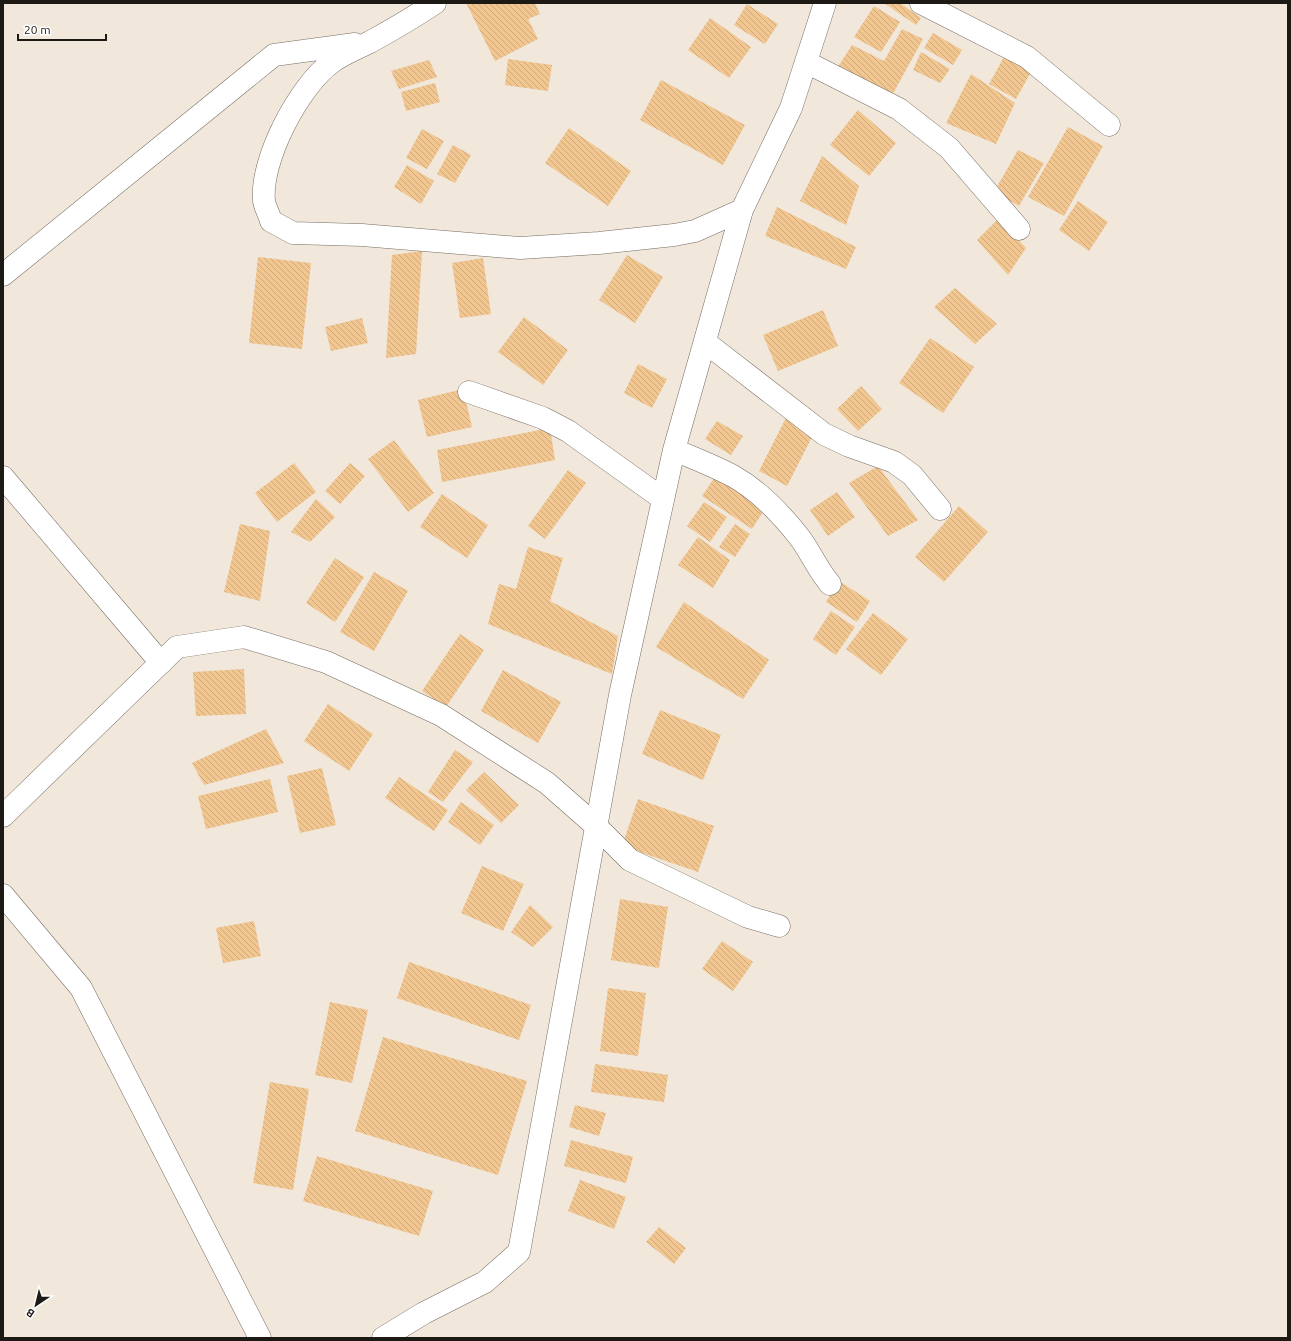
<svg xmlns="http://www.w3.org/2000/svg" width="1291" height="1341" font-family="Ubuntu,sans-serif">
<defs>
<pattern id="building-back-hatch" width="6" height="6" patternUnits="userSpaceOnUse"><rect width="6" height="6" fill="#f1c690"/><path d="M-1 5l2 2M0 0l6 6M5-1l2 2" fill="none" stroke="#ceaa7b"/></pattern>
</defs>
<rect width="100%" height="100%" fill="#f1e7db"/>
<path fill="url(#building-back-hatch)" d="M466 3H535L540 14 528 19 538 39 495 61Z
M884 3H900L921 18 916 25Z
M747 4 778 24 765 44 734 25Z
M874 6 900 22 881 52 854 37Z
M710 18 751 47 729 78 688 50Z
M902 29 923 39 890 99 836 70 852 45 884 61Z
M933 33 962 50 953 65 924 48Z
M921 52 950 69 940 83 913 70Z
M1004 57 1031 72 1016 99 989 84Z
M508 59 552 65 548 91 505 85Z
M429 60 437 77 399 89 391 71Z
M971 74 1015 103 996 144 946 123Z
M661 80 745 125 723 165 640 120Z
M435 83 440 102 406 111 401 92Z
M858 110 896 143 869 176 830 145Z
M1068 127 1103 146 1064 216 1028 197Z
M569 128 631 171 608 206 545 163Z
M422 129 444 141 427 169 406 158Z
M453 145 471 155 455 183 437 174Z
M1018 150 1044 163 1019 206 994 192Z
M822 156 859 186 846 225 800 201Z
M407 165 434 181 421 204 394 187Z
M1078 201 1108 222 1089 251 1059 230Z
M777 207 856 247 846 269 765 236Z
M999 218 1026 248 1008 275 977 240Z
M422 251 416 354 386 358 392 255Z
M627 255 663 277 635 323 599 300Z
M258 257 311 263 302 349 249 343Z
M483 258 491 314 460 318 452 263Z
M955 288 997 324 975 344 934 307Z
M823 310 838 346 778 371 763 335Z
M524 317 568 350 543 385 498 352Z
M362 318 368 343 331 351 325 327Z
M930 338 974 367 943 413 899 383Z
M638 364 667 379 652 408 624 393Z
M861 386 882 409 858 431 837 409Z
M463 389 472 427 427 437 418 400Z
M786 418 814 433 787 486 759 471Z
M717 421 743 436 731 455 705 439Z
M550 428 555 460 442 482 437 450Z
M394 440 434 493 408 512 368 459Z
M294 463 316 492 277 522 255 493Z
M350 463 365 476 340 504 325 491Z
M878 466 918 520 888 536 849 483Z
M568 470 586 483 545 539 528 526Z
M717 474 766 507 752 529 702 496Z
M837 492 855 517 828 536 810 510Z
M442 494 488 525 467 558 420 527Z
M316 499 335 517 310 542 291 532Z
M704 502 727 517 710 542 687 526Z
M959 506 988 532 944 582 915 557Z
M240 524 270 531 260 601 224 592Z
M735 524 750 534 735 557 719 547Z
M698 537 730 560 713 588 678 565Z
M528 547 563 558 550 601 618 636 612 674 488 624 499 584 516 589Z
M335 558 364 577 335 622 306 603Z
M374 572 408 591 374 651 340 632Z
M839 581 870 601 857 622 826 602Z
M684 602 769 660 743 699 656 647Z
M831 611 855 627 836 655 813 639Z
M873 613 908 639 881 675 846 649Z
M460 634 484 650 446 707 422 691Z
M244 669 246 714 196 716 193 672Z
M503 670 561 702 538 743 481 711Z
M328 704 373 734 349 771 304 741Z
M660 710 721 735 703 780 642 754Z
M266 729 284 763 204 785 192 763Z
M455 750 473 762 443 802 428 792Z
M322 768 336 825 300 833 287 776Z
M484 772 519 805 501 823 466 790Z
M399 777 448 810 434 831 385 798Z
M270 779 278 812 206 829 198 796Z
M638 799 714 826 698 872 622 846Z
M461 802 494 825 480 845 448 822Z
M482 866 524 884 503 931 461 913Z
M620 899 668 907 659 968 611 960Z
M530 905 553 927 533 947 511 932Z
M254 921 261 956 223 963 216 928Z
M722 941 753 962 733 991 702 969Z
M409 962 531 1005 519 1040 397 998Z
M608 988 646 993 638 1056 600 1051Z
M330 1002 368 1010 352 1083 315 1075Z
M383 1037 527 1081 498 1175 355 1131Z
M595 1064 668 1075 664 1102 591 1092Z
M270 1082 309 1089 293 1190 253 1183Z
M575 1105 606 1113 599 1136 569 1127Z
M571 1140 633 1157 626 1183 564 1166Z
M317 1156 433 1191 419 1236 303 1201Z
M580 1180 626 1197 614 1229 568 1211Z
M659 1227 686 1248 674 1264 646 1242Z"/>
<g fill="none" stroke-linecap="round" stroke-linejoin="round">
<g stroke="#766d62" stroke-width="23">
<path id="minor" d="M435 3C414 17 392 30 370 42 358 48 343 54 332 62 299 86 260 160 264 201 265 207 269 214 271 221L293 233 362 235 520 248 599 243 674 235 695 231 742 210
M921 3 1027 57 1109 125
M806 62 899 109 949 148 1019 229
M3 275 274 55 355 44
M705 342 824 434 849 446 894 462 912 475 940 509
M469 392 543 418 568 431 663 499
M674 450C694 458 714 466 733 476 758 490 782 515 800 538 811 553 818 570 830 584
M3 477 161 663
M3 816 177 647 244 637 326 662 441 715 547 783 596 826 630 860 748 917 779 926
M3 895 81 988 260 1338
M383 1338 424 1313 485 1282 519 1252 620 695 674 450 742 210 791 108 825 3"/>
</g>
<use href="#minor" stroke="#fff" stroke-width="22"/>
</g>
<rect width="1291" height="1341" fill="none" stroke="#1d1915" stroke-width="8"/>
<g transform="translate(36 1305) rotate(215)" stroke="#ffffff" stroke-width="3" paint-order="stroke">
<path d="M0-3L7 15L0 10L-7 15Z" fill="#1d1915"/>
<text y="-6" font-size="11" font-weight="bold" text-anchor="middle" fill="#1d1915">B</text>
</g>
<path d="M18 34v6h88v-6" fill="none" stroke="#1d1915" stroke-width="2"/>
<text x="24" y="34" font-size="12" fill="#1d1915" stroke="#ffffff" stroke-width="3" paint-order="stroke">20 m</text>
</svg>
